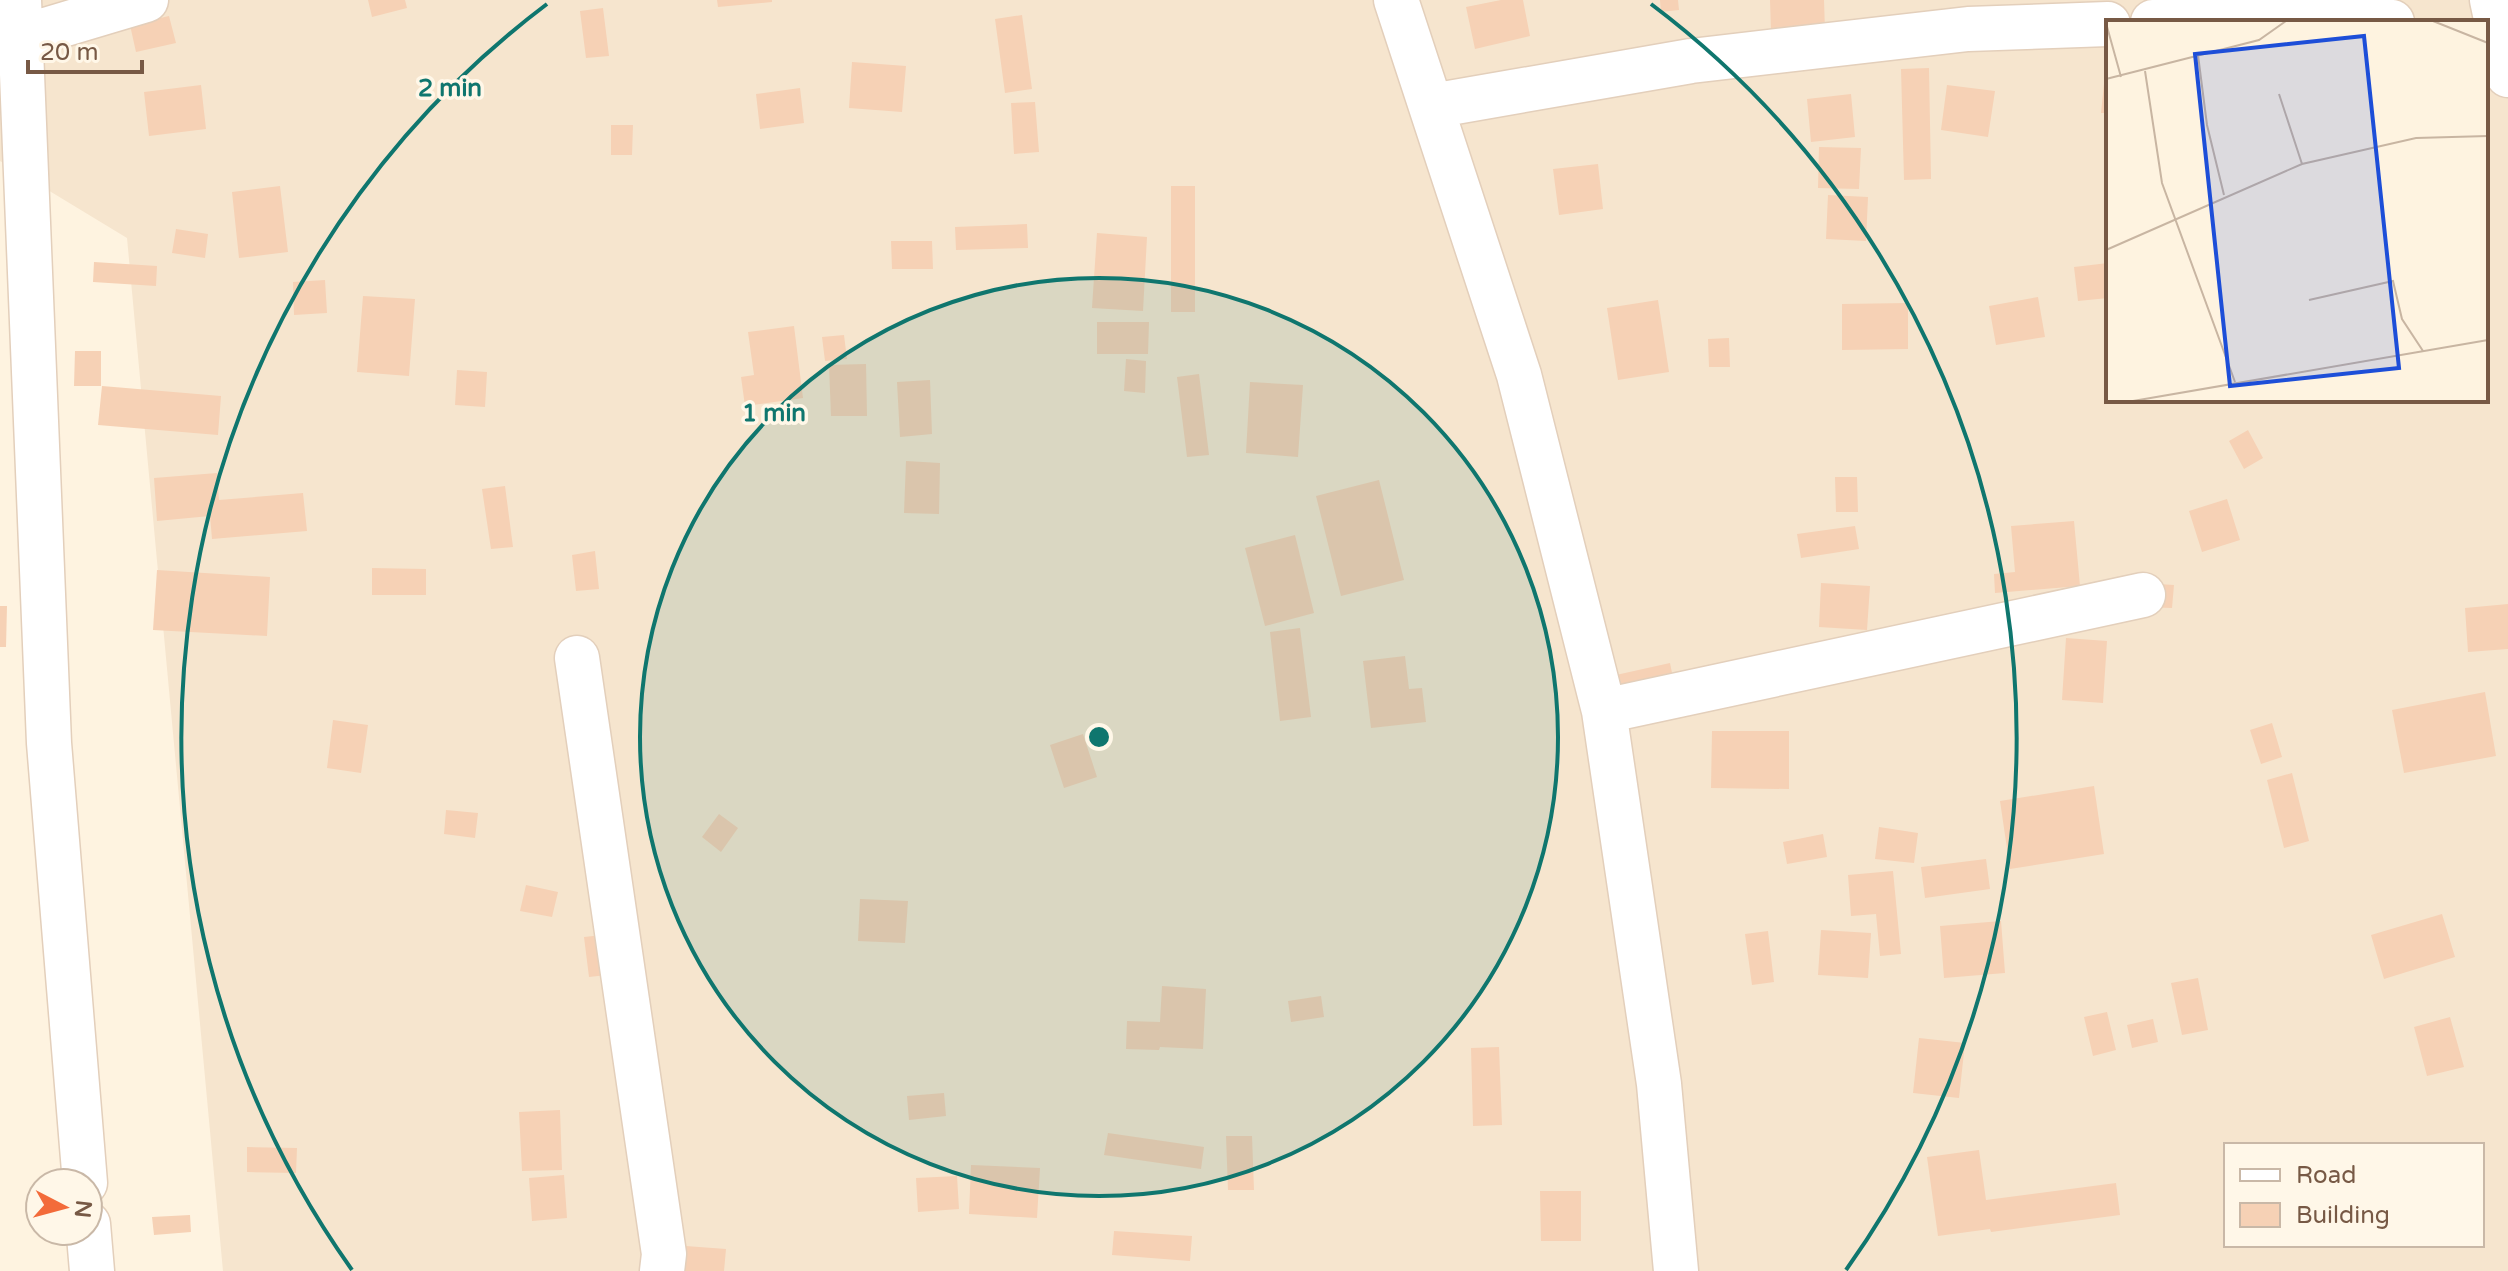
<svg xmlns="http://www.w3.org/2000/svg" width="2508" height="1271" font-family="'Varela Round',sans-serif">
<rect width="100%" height="100%" fill="#fef3e0"/>
<path fill="#f6e5ce" fill-rule="evenodd" d="M0 0H2508V1271H223L127 238 0 161ZM2108 22H2486V400H2108ZM2226 1145H2482V1245H2226Z"/>
<path fill="#f6d1b5" d="M368 0H405L407 8 372 17Z
M717 0H772V2L718 7Z
M1501 0H1523L1530 36 1475 49 1466 7Z
M1660 0H1678L1679 10 1661 12Z
M1770 0H1824L1825 31H1771Z
M603 8 609 56 586 58 580 11Z
M1022 15 1032 89 1005 93 995 19Z
M169 16 176 43 136 52 130 25Z
M852 62 906 66 902 112 849 108Z
M1929 68 1931 179 1904 180 1901 69Z
M2105 74H2108V113H2101Z
M201 85 206 129 149 136 144 92Z
M1947 85 1995 91 1988 137 1941 130Z
M800 88 804 123 760 129 756 94Z
M1851 94 1855 137 1811 142 1807 99Z
M1035 102 1039 152 1014 154 1011 103Z
M611 125H633L632 155H611Z
M1819 147 1861 148 1859 189 1818 188Z
M1598 164 1603 209 1559 215 1553 169Z
M2108 176V201H2106L2104 177Z
M280 186 288 252 239 258 232 192Z
M1171 186H1195V312H1171Z
M1828 195 1868 197 1866 241 1826 239Z
M1027 224 1028 248 956 250 955 227Z
M176 229 208 234 205 258 172 253Z
M1097 233 1147 237 1143 311 1092 308Z
M891 241H932L933 269H892Z
M94 262 157 266 156 286 93 282Z
M2108 263V298L2078 301 2074 267Z
M325 280 327 313 294 315 293 282Z
M363 296 415 299 409 376 357 372Z
M2038 297 2045 337 1996 345 1989 306Z
M1658 300 1669 372 1618 380 1607 308Z
M1908 303V349L1842 350V304Z
M1097 322H1149L1148 354H1097Z
M794 326 803 398 745 406 741 377 754 375 748 332Z
M844 335 847 359 825 361 822 337Z
M1729 338 1730 367H1709L1708 339Z
M75 351H101V386H74Z
M1126 359 1146 361 1145 393 1124 391Z
M866 364 867 416H831L829 365Z
M457 370 487 372 485 407 455 405Z
M1199 374 1209 455 1187 457 1177 377Z
M930 380 932 434 900 437 897 382Z
M1250 382 1303 385 1298 457 1246 453Z
M102 386 221 396 218 435 98 425Z
M2248 430 2263 458 2244 469 2229 441Z
M906 461 940 463 939 514 904 513Z
M217 473 219 500 303 493 307 531 212 539 210 516 157 521 154 478Z
M1835 477H1857L1858 512H1836Z
M1379 480 1404 580 1341 596 1316 496Z
M505 486 513 547 491 549 482 489Z
M2227 499 2240 540 2202 552 2189 511Z
M2074 521 2080 586 1995 593 1994 574 2015 572 2011 526Z
M1855 526 1859 549 1801 558 1797 534Z
M1295 535 1314 613 1265 626 1245 548Z
M595 551 599 589 576 591 572 555Z
M372 568 426 569V595H372Z
M157 570 270 577 267 636 153 630Z
M1821 583 1870 586 1867 630 1819 627Z
M2141 583 2174 585 2172 608 2140 607Z
M2508 604V649L2468 652 2465 608Z
M0 606H7L6 647H0Z
M1300 628 1311 717 1280 721 1270 632Z
M2066 638 2107 641 2103 703 2062 700Z
M1405 656 1409 689 1422 688 1426 722 1371 728 1363 661Z
M1670 663 1675 688 1612 702 1607 677Z
M2485 692 2496 756 2404 773 2392 710Z
M333 720 368 725 361 773 327 768Z
M2272 723 2282 757 2261 764 2250 730Z
M1712 731H1789V789L1711 788Z
M1083 734 1097 777 1064 788 1050 745Z
M2292 773 2309 841 2284 848 2267 780Z
M2094 786 2104 854 2010 869 2000 801Z
M446 810 478 813 475 838 444 834Z
M719 814 738 828 721 852 702 837Z
M1879 827 1918 833 1914 863 1875 859Z
M1823 834 1827 857 1787 864 1783 842Z
M1986 859 1990 889 1925 898 1921 867Z
M1893 871 1901 954 1880 956 1876 914 1851 916 1848 875Z
M526 885 558 892 552 917 520 911Z
M860 899 908 901 905 943 858 941Z
M2442 914 2455 957 2384 979 2371 935Z
M2001 921 2005 973 1944 978 1940 926Z
M1821 930 1871 933 1868 978 1818 975Z
M639 931 643 971 589 977 584 937Z
M1768 931 1774 982 1752 985 1745 934Z
M2198 978 2208 1030 2182 1035 2171 983Z
M1162 986 1206 989 1203 1049 1160 1047 1159 1050 1126 1049 1127 1021 1160 1022Z
M1321 996 1324 1017 1291 1022 1288 1001Z
M2107 1012 2116 1050 2093 1056 2084 1017Z
M2450 1017 2464 1067 2427 1076 2414 1027Z
M2153 1019 2158 1042 2132 1048 2127 1025Z
M1919 1038 1965 1043 1959 1098 1913 1093Z
M1499 1047 1502 1125 1473 1126 1471 1048Z
M944 1093 946 1116 909 1120 907 1096Z
M560 1110 562 1170 522 1171 519 1112Z
M1108 1133 1204 1147 1201 1169 1104 1155Z
M1226 1136H1252L1254 1190H1228Z
M247 1147 297 1148 296 1173 247 1172Z
M1979 1150 1986 1200 2116 1183 2120 1215 1991 1232 1990 1229 1938 1236 1927 1157Z
M971 1165 1040 1168 1037 1218 969 1214Z
M564 1175 567 1218 532 1221 529 1178Z
M957 1176 959 1209 918 1212 916 1178Z
M1540 1191H1581V1241H1541Z
M190 1215 191 1232 154 1235 152 1217Z
M1114 1231 1192 1236 1190 1261 1112 1255Z
M672 1245 726 1249 724 1271H670Z"/>
<g fill="none" stroke-linecap="round" stroke-linejoin="round">
<g stroke="#e3cfbb" stroke-width="47">
<path id="minor" d="M19 0 49 743 85 1183
M1396 0 1519 375 1604 711 1659 1084 1676 1271
M2492 0 2508 75
M2153 22C2232 19 2314 8 2392 22
M22 37 146 0
M1432 106 1691 61 1968 29 2108 24
M577 658 664 1254 662 1271
M1604 711 2143 595
M88 1224 92 1271"/>
</g>
<use href="#minor" stroke="#fff" stroke-width="44"/>
</g>
<circle cx="1099" cy="737" r="459" fill="#0f766e" fill-opacity=".12"/>
<g fill="none" stroke="#0f766e" stroke-width="4">
<circle cx="1099" cy="737" r="459"/>
<path d="M352 1270A918 918 0 0 1 547 4M1651 4A918 918 0 0 1 1846 1270"/>
</g>
<g transform="translate(2106 20)">
<rect width="382" height="382" fill="#fef3e0"/>
<path fill="none" stroke="#c8b5a2" stroke-width="2" d="M327 1 382 23M0 3 15 57M92 35 101 105 118 175M39 51 56 163 129 362M0 59 153 20 180 1M173 74 196 144M0 230 196 144 310 118 382 116M203 280 287 261 296 299 317 331M27 381 382 320"/>
<path fill="#1d4ed8" fill-opacity="0.15" stroke="#1d4ed8" stroke-width="4" d="M258 16 293 348 124 366 89 34Z"/>
<rect width="382" height="382" fill="none" stroke="#775945" stroke-width="4"/>
</g>
<circle cx="1099" cy="737" r="12" fill="#0f766e" stroke="#fff7e8" stroke-width="4"/>
<g font-size="24" text-anchor="middle" font-weight="bold" fill="#0f766e" stroke="#fff7e8" stroke-width="7" stroke-linejoin="round" paint-order="stroke">
<text x="450" y="96">2 min</text>
<text x="774" y="421">1 min</text>
</g>
<rect x="2224" y="1143" width="260" height="104" fill="#fff7e8" stroke="#c9b8a7" stroke-width="2"/>
<rect x="2240" y="1169" width="40" height="12" fill="#ffffff" stroke="#c9b8a7" stroke-width="2"/>
<text x="2296" y="1183" font-size="24" fill="#775945">Road</text>
<rect x="2240" y="1203" width="40" height="24" fill="#f6d1b5" stroke="#c9b8a7" stroke-width="2"/>
<text x="2296" y="1223" font-size="24" fill="#775945">Building</text>
<g transform="translate(64 1207) rotate(96)"><circle r="38" fill="#fff7e8" stroke="#c9b8a7" stroke-width="2"/>
<path d="M0-6L14 30L0 20L-14 30Z" fill="#f36b3a"/>
<text y="-12" font-size="22" font-weight="bold" text-anchor="middle" fill="#775945">N</text>
</g>
<path d="M28 60v12h114v-12" fill="none" stroke="#775945" stroke-width="4"/>
<text x="40" y="60" font-size="24" fill="#775945" stroke="#fff7e8" stroke-width="6" paint-order="stroke">20 m</text>
</svg>
